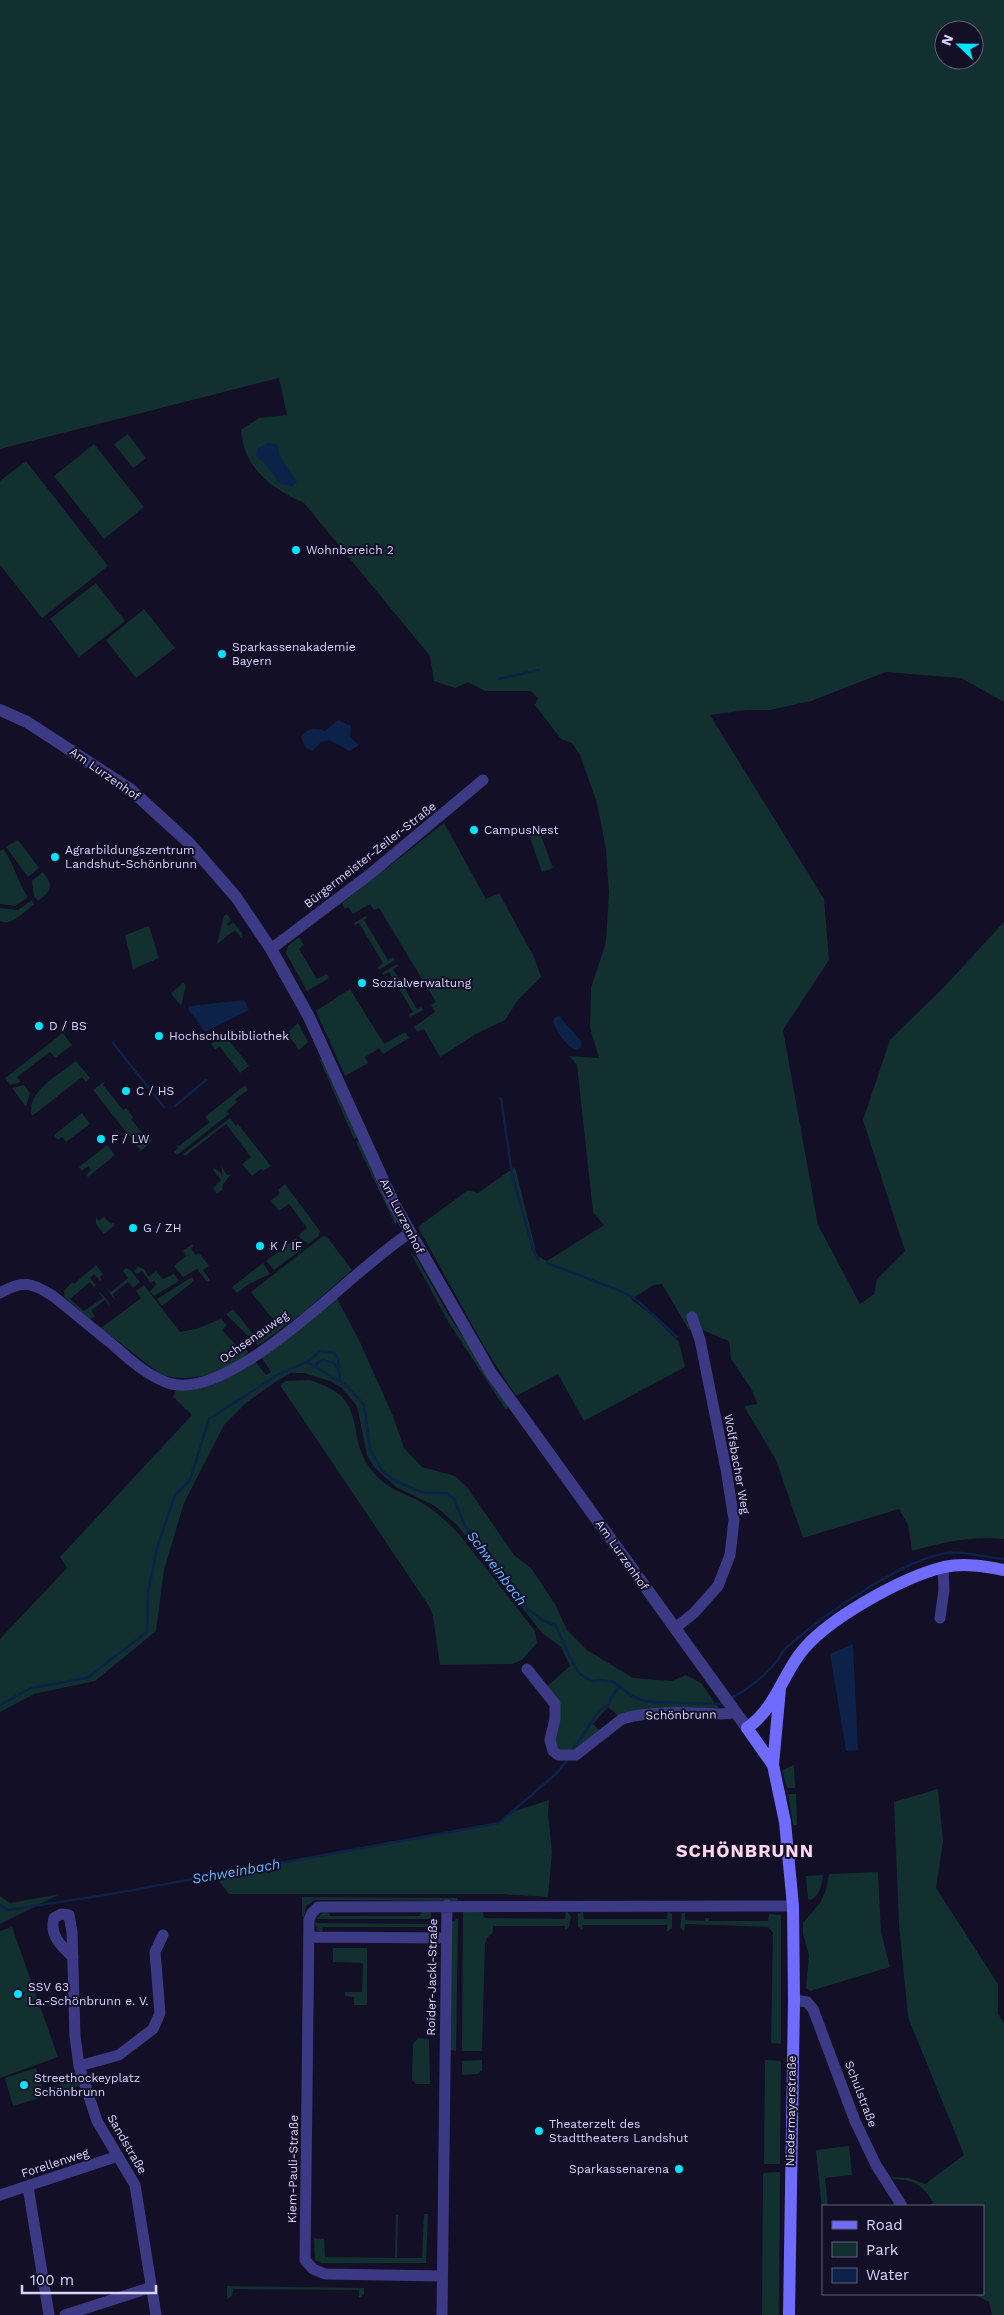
<svg xmlns="http://www.w3.org/2000/svg" width="1004" height="2315" font-family="'Work Sans',sans-serif">
<rect width="100%" height="100%" fill="#130f26"/>
<path fill="#12302f" fill-rule="evenodd" d="M0 0H1004V702L961 678 886 672 811 701 770 710H747L710 715 824 899 829 960 783 1030 818 1225 860 1304 874 1294 877 1279 905 1251 863 1120 890 1040 944 987 1004 922V1539C971 1536 943 1542 912 1551L908 1525 899 1509 803 1538 776 1460 744 1406 757 1404 752 1390 731 1359 729 1341 700 1329 689 1330 662 1284 654 1285 631 1299 653 1316 679 1342 685 1367 584 1421 558 1374 516 1396 485 1348 418 1227 468 1190 478 1193 515 1167 536 1252 539 1257 547 1261 604 1225 593 1212 577 1065 569 1056 599 1058 590 1028 591 988 606 942 609 892 606 849 597 803 580 755 572 743 561 739 535 705 538 698 531 691H485L468 682 455 688 434 681 430 656 304 503C271 488 244 469 241 430L259 418 287 415 279 378 0 449ZM944 30H974V60H944Z
M128 434 146 458 133 468 114 444Z
M94 444 144 507 104 539 54 476Z
M26 461 108 566 42 618 0 565V481Z
M96 583 125 621 79 657 50 619Z
M144 609 175 648 136 678 106 640Z
M444 823 486 899 499 893 535 959 541 977 518 1000 505 1020 476 1034 440 1057 424 1029 417 1032 414 1027 435 1012 431 1005 436 1002 379 908 374 910 370 904 353 914 348 907 345 909 342 903Z
M537 825 553 868 542 872 527 829Z
M18 840 39 868 28 877 6 847Z
M3 849C15 864 16 880 28 897L15 906 0 904V851Z
M43 872C54 887 52 890 38 901L34 896 32 881Z
M32 900 34 904C25 911 11 927 0 921V908L18 910Z
M227 914 231 920 227 924 229 926 233 922 242 933V939L235 930 217 944 224 916Z
M366 916 367 918 364 920 388 960 393 957 395 960 379 970 378 967 383 963 359 923 355 925 354 923Z
M149 926 159 958 133 969 125 935Z
M299 937 304 945 299 949 317 979 327 974 329 978 307 991 286 953 288 946Z
M397 964 398 966 393 969 417 1009 421 1007 423 1010 410 1017 409 1014 413 1012 389 972 383 975 382 973Z
M183 983 186 985 181 1006 171 993Z
M350 989 384 1044 405 1032 409 1038 383 1054 379 1048 365 1057 368 1063 345 1076 316 1011Z
M298 1023 308 1042 299 1050 287 1033Z
M63 1033 72 1045 55 1058 50 1052 17 1077 21 1082 10 1085 5 1078Z
M225 1035 249 1066 240 1073 220 1047 215 1049 211 1044Z
M319 1058 323 1061 358 1137 354 1139Z
M76 1061 90 1078 86 1082 82 1077 32 1116C25 1092 60 1074 76 1061Z
M105 1081 103 1085 123 1110 126 1108 133 1117 131 1119 147 1139 150 1137 152 1141 141 1151 93 1090Z
M24 1085 30 1093 26 1107 12 1088Z
M245 1085 248 1090 235 1099 237 1102 227 1111 229 1114 177 1155 174 1152 178 1148 175 1144 179 1146 210 1122 205 1117Z
M82 1113 90 1124 66 1142 62 1137 58 1140 54 1135Z
M230 1118 236 1126 238 1124 271 1166 263 1171 261 1169 252 1176 242 1164 251 1157 226 1124 185 1156 183 1154Z
M359 1141 396 1217V1226L356 1142Z
M107 1145 115 1155 88 1177 86 1175 91 1170 88 1166 82 1171 79 1167Z
M221 1166 227 1175 231 1174 222 1186 223 1190 217 1193 213 1188 221 1180 213 1170 214 1168 220 1172 223 1178Z
M285 1184 320 1231 319 1236 308 1244 298 1236 307 1228 289 1204 279 1211 271 1201 280 1193 278 1190Z
M96 1217 99 1221 104 1217 111 1224 113 1223 115 1225 104 1234 96 1224Z
M323 1236 327 1237 352 1270 304 1312 263 1342 258 1345 255 1343 226 1314 233 1309 257 1339 276 1323 251 1292Z
M296 1238 302 1249 274 1270 266 1261Z
M192 1244 194 1246 191 1249 196 1255 199 1253 209 1266 203 1270 210 1280 207 1282 197 1269 183 1277 174 1266 186 1256 183 1251Z
M410 1252 416 1257 448 1314 509 1407 506 1410 449 1323Z
M263 1263 270 1274 249 1284 237 1293 232 1287Z
M96 1265 103 1274 100 1277 102 1280 100 1281 94 1274 90 1278 96 1285 94 1287 90 1282 70 1299 84 1311 103 1298 99 1293 100 1292 110 1304 109 1305 105 1300 91 1311 95 1316 90 1319 65 1298 64 1291 72 1282 74 1284Z
M138 1267 144 1269 149 1277 156 1271 163 1279 174 1274 179 1281 154 1296 150 1292 156 1284 154 1281 151 1283 142 1271 137 1274 134 1271Z
M126 1268 129 1269 140 1282 133 1288 128 1282 113 1294 115 1300 106 1288 111 1292 128 1278 123 1271Z
M192 1277 194 1281 162 1306 157 1299Z
M144 1285 180 1332 196 1329 221 1319 227 1325 222 1330 241 1350 246 1345 248 1353C227 1374 188 1384 160 1374L101 1328 141 1298 136 1291Z
M336 1297 358 1338 393 1416 404 1448 422 1467 455 1476 467 1487 514 1555 531 1568 555 1604 567 1630 587 1650 633 1678 672 1681 686 1675 701 1683 719 1709 620 1717 608 1707 593 1724 602 1733 576 1755 553 1751 555 1719 544 1689 570 1666 561 1647 542 1633 457 1525 435 1506 396 1487 374 1467 367 1455 357 1406 342 1388 330 1381 304 1373H291L277 1381 247 1402 224 1425 184 1503 164 1570 156 1631 95 1681 34 1694 0 1712V1639L67 1568 60 1557 192 1415 173 1397 176 1390C207 1392 230 1377 255 1361L266 1375 271 1372 262 1358Z
M310 1380C373 1400 342 1433 373 1472 385 1487 400 1492 417 1500 433 1508 446 1521 459 1534L535 1631 537 1643 522 1660 512 1664 440 1665 433 1616 429 1606 280 1385 286 1381Z
M794 1765 795 1788H787L782 1770Z
M938 1789 943 1841 936 1888 998 1984V2014L1004 2023V2315H992L989 2302 974 2294H983V2206H927L933 2203C923 2184 913 2180 893 2179L890 2177 909 2178 925 2184 964 2155 908 2017 899 1924 894 1802Z
M788 1794H796L797 1825H793Z
M549 1800 548 1814 552 1852 548 1897 502 1894H229L214 1875 499 1823 515 1811Z
M878 1872 881 1932 890 1967 810 1991 806 1988 809 1955 803 1934V1923L820 1903 826 1890 829 1874Z
M823 1875C822 1884 820 1895 811 1900L808 1899 806 1876Z
M60 1894 0 1924V1896L10 1903Z
M302 1897 457 1898 458 1901 315 1900 306 1906 304 1918 302 1916Z
M329 1910 330 1916H420L421 1910H431V1919H317L321 1914Z
M463 1910 483 1911 484 1918 565 1919 566 1911 571 1916 569 1927 565 1930V1926H493V1932L487 1938 485 1944 482 2051H462Z
M581 1912H583L584 1919H667L668 1912 672 1914V1928L667 1932V1925H583L582 1930 578 1926V1914Z
M682 1913H685V1920L705 1921V1918H709V1921H768L769 1914 781 1915V2044L771 2043 773 1933 768 1927 685 1924 684 1932 680 1927Z
M458 1918 456 2051 450 2050 452 1922Z
M315 1923 431 1924V1934L427 1933V1927H323L322 1933 317 1930Z
M12 1927 58 2057 0 2078V1931Z
M333 1948H367V2005H354V1997L345 1996V1992H362L363 1963 333 1962Z
M418 2038 429 2039 430 2084H416L412 2080 413 2044Z
M482 2060V2070L478 2074 462 2075V2061Z
M765 2060 781 2061 780 2164H764Z
M36 2068 43 2090 66 2083 64 2075 75 2072 79 2086 13 2106 5 2078Z
M849 2146 852 2175 825 2178 828 2206H823V2220L816 2150Z
M780 2172 779 2315H762L763 2173Z
M424 2214H428L426 2263H322L315 2260 314 2238 324 2239 325 2257 395 2258 396 2215H398L397 2258H422Z
M227 2286 364 2288V2294L361 2297H359V2290L233 2289 232 2296 227 2299Z"/>
<path fill="#0c2248" d="M267 443 277 444 279 455 297 482 293 486 280 484 264 462 256 457 257 449Z
M338 720 351 726 350 737 359 745 350 751 329 740 321 742 312 751 305 747 301 737C307 728 315 727 325 731Z
M244 1000 249 1010 205 1032 188 1009 189 1006Z
M559 1016 581 1041V1047L577 1050C567 1048 556 1031 553 1021L555 1017Z
M853 1644 858 1750 846 1751 830 1654Z"/>
<g fill="none" stroke-linecap="round" stroke-linejoin="round">
<path stroke="#0c2248" stroke-width="2.5" d="M499 679 539 670
M113 1043 164 1107
M501 1098 512 1174 533 1249 538 1259
M175 1106 206 1080
M547 1263 623 1292 637 1300 677 1337
M307 1362 320 1351 334 1353 338 1359 339 1369
M313 1367 322 1360 334 1363 339 1369 340 1381
M731 1698C747 1690 764 1676 776 1662 780 1658 782 1651 787 1647 821 1617 903 1559 947 1553 963 1550 987 1558 1004 1559
M0 1705 31 1688 87 1678 147 1632 148 1592 158 1545 175 1495 190 1480 209 1419 279 1374 307 1362 346 1385 364 1405 370 1449 381 1469 392 1479 423 1493H447L454 1499 465 1526 491 1556 496 1568 501 1571 508 1584 517 1589 527 1608 542 1620 555 1625 576 1669 580 1674 591 1681 599 1680 614 1682 630 1695 641 1700 653 1702 719 1704 724 1702
M571 1752 599 1711 609 1704 611 1698 619 1687
M0 1905 8 1910 111 1894 499 1823 557 1773 568 1759"/>
<path stroke="#3d3a85" stroke-width="11" d="M271 949 369 875 483 780
M0 1293C23 1280 31 1282 53 1296 73 1312 92 1328 112 1344 129 1359 146 1375 168 1383 232 1405 355 1266 410 1233
M940 1618 944 1590 943 1567
M675 1628 694 1613 718 1586 730 1555 734 1520 726 1469 700 1340 692 1317
M527 1669 555 1704V1719L550 1740 553 1751 558 1755H576L622 1719C646 1712 672 1712 696 1713 710 1713 723 1716 735 1712
M309 1937 446 1938
M73 1957C61 1946 49 1935 54 1918L61 1914 69 1915 72 1932 75 2036 79 2066 97 2121 135 2185 156 2315
M794 2000 807 2002 813 2009 855 2121 876 2165 902 2206
M79 2066 119 2055 153 2029 160 2013 155 1952 163 1935
M28 2187 49 2315
M0 2195 118 2156
M442 2276 325 2274 313 2269 305 2260 309 1920 312 1913 318 1907 793 1906
M65 2315 152 2287
M442 2315 447 1905"/>
<path stroke="#3d3a85" stroke-width="12" d="M0 710 27 722 130 789 189 843 236 897 271 949 309 1017 394 1204 491 1373 747 1728"/>
<path stroke="#6f6bff" stroke-width="12" d="M780 1689 773 1765 785 1822 793 1906 794 2000 789 2315
M773 1765 747 1728C774 1709 781 1680 799 1655 824 1620 903 1577 944 1567 964 1563 984 1566 1004 1570"/>
</g>
<g fill="#00e5ff" stroke="#130f26" stroke-width="2">
<circle cx="296" cy="550" r="5"/>
<circle cx="222" cy="654" r="5"/>
<circle cx="474" cy="830" r="5"/>
<circle cx="55" cy="857" r="5"/>
<circle cx="362" cy="983" r="5"/>
<circle cx="39" cy="1026" r="5"/>
<circle cx="159" cy="1036" r="5"/>
<circle cx="126" cy="1091" r="5"/>
<circle cx="101" cy="1139" r="5"/>
<circle cx="133" cy="1228" r="5"/>
<circle cx="260" cy="1246" r="5"/>
<circle cx="18" cy="1994" r="5"/>
<circle cx="24" cy="2085" r="5"/>
<circle cx="539" cy="2131" r="5"/>
<circle cx="679" cy="2169" r="5"/>
</g>
<g text-anchor="middle" stroke-width="4" stroke-linejoin="round" paint-order="stroke">
<g font-size="12" fill="#d9d4ff" stroke="#130f26" text-anchor="start">
<text x="306" y="554">Wohnbereich 2</text>
<text x="232" y="651">Sparkassenakademie<tspan x="232" dy="14">Bayern</tspan></text>
<text x="484" y="834">CampusNest</text>
<text x="65" y="854">Agrarbildungszentrum<tspan x="65" dy="14">Landshut-Schönbrunn</tspan></text>
<text x="372" y="987">Sozialverwaltung</text>
<text x="49" y="1030">D / BS</text>
<text x="169" y="1040">Hochschulbibliothek</text>
<text x="136" y="1095">C / HS</text>
<text x="111" y="1143">F / LW</text>
<text x="143" y="1232">G / ZH</text>
<text x="270" y="1250">K / IF</text>
<text x="28" y="1991">SSV 63<tspan x="28" dy="14">La.-Schönbrunn e. V.</tspan></text>
<text x="34" y="2082">Streethockeyplatz<tspan x="34" dy="14">Schönbrunn</tspan></text>
<text x="549" y="2128">Theaterzelt des<tspan x="549" dy="14">Stadttheaters Landshut</tspan></text>
<text x="669" y="2173" text-anchor="end">Sparkassenarena</text>
</g>
<g font-size="12" fill="#d9d4ff" stroke="#130f26">
<text transform="translate(105 774) rotate(35)" y="4">Am Lurzenhof</text>
<text transform="translate(370 855) rotate(-38)" y="4">Bürgermeister-Zeiler-Straße</text>
<text transform="translate(402 1216) rotate(63)" y="4">Am Lurzenhof</text>
<text transform="translate(254 1337) rotate(-35)" y="4">Ochsenauweg</text>
<text transform="translate(737 1464) rotate(80)" y="4">Wolfsbacher Weg</text>
<text transform="translate(622 1555) rotate(55)" y="4">Am Lurzenhof</text>
<text transform="translate(681 1715) rotate(-1)" y="4">Schönbrunn</text>
<text transform="translate(432 1977) rotate(-89)" y="4">Roider-Jackl-Straße</text>
<text transform="translate(861 2094) rotate(69)" y="4">Schulstraße</text>
<text transform="translate(791 2111) rotate(-89)" y="4">Niedermayerstraße</text>
<text transform="translate(127 2144) rotate(60)" y="4">Sandstraße</text>
<text transform="translate(55 2163) rotate(-18)" y="4">Forellenweg</text>
<text transform="translate(293 2169) rotate(-89)" y="4">Kiem-Pauli-Straße</text>
</g>
<g font-size="14" font-style="italic" fill="#62b6ff" stroke="#130f26">
<text transform="translate(497 1568) rotate(53)" y="5">Schweinbach</text>
<text transform="translate(236 1871) rotate(-10)" y="5">Schweinbach</text>
</g>
<g font-size="18" font-weight="bold" letter-spacing="1" fill="#ffd6f0" stroke="#130f26">
<text x="745" y="1857">SCHÖNBRUNN</text>
</g>
</g>
<rect x="822" y="2205" width="162" height="90" fill="#130f26" stroke="#625e7d"/>
<rect x="832" y="2221" width="25" height="8" fill="#6f6bff" stroke="#625e7d"/>
<text x="866" y="2230" font-size="15" fill="#d9d4ff">Road</text>
<rect x="832" y="2242" width="25" height="15" fill="#12302f" stroke="#625e7d"/>
<text x="866" y="2255" font-size="15" fill="#d9d4ff">Park</text>
<rect x="832" y="2268" width="25" height="15" fill="#0c2248" stroke="#625e7d"/>
<text x="866" y="2280" font-size="15" fill="#d9d4ff">Water</text>
<g transform="translate(959 45) rotate(292)"><circle r="24" fill="#130f26" stroke="#625e7d"/>
<path d="M0-4L9 19L0 12L-9 19Z" fill="#00e5ff"/>
<text y="-8" font-size="14" font-weight="bold" text-anchor="middle" fill="#d9d4ff">N</text>
</g>
<path d="M22 2285v8h134v-8" fill="none" stroke="#d9d4ff" stroke-width="2.5"/>
<text x="30" y="2285" font-size="15" fill="#d9d4ff" stroke="#130f26" stroke-width="4" paint-order="stroke">100 m</text>
</svg>
